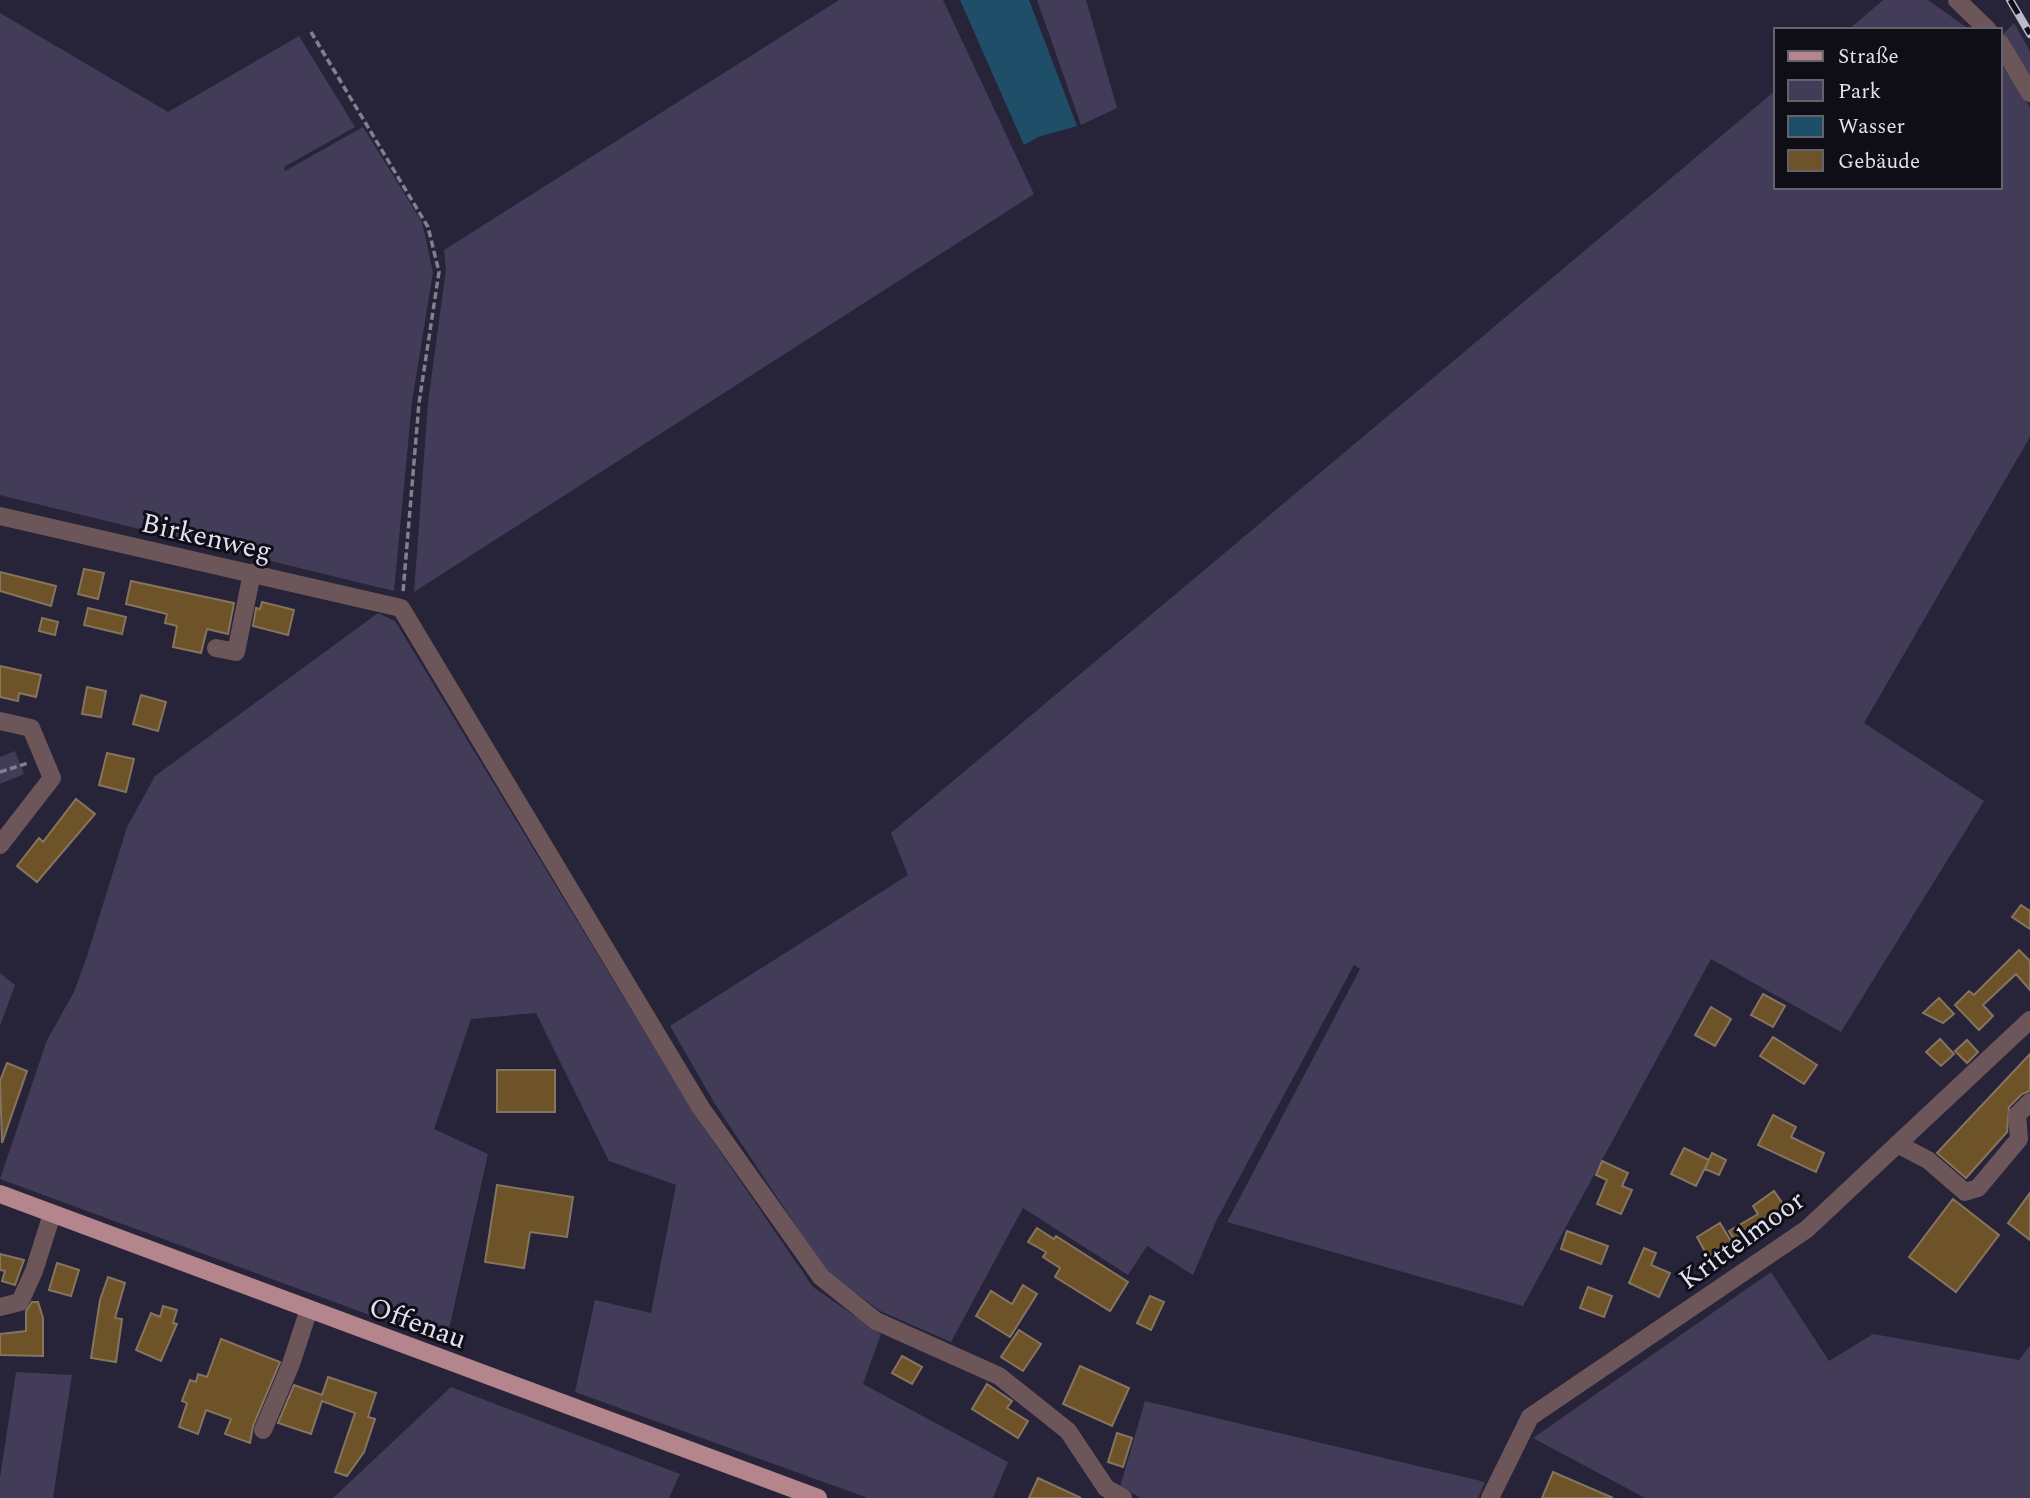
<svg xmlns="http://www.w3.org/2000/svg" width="2030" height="1498" font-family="Spectral,serif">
<rect width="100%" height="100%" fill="#272338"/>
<path fill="#423c59" d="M839 0H943L1034 194 414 592 428 403 446 269 444 250Z
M1037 0H1086L1117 108 1081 125Z
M1883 0H1928L1970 30H1848Z
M0 13 168 112 299 36 355 127 284 167 285 171 363 127 422 222 433 272 412 402 394 591 0 495Z
M2014 23 2030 51V85L2001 36Z
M2000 62 2030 107V437L1864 723 1984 801 1841 1032 1711 959 1523 1306 1227 1222 1360 969 1354 965 1217 1219 1193 1275 1147 1246 1128 1275 1023 1208 951 1342 880 1311 826 1271 715 1104 670 1026 908 875 891 833 1776 90V187H2000Z
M378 613 395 621 695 1115 813 1287 881 1334 863 1384 1008 1462 993 1498H868L575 1392 595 1300 651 1313 676 1185 609 1161 536 1013 471 1019 434 1129 488 1154 446 1343 0 1179 47 1040 74 992 87 956 127 827 155 776Z
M15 751 24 774 0 784V757Z
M0 973 15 985 0 1026Z
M1771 1272 1829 1361 1873 1334 2019 1360 2030 1346V1498H1645L1533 1438Z
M16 1372 72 1375 53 1498H0V1478Z
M451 1387 680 1474 669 1498H333Z
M1145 1401 1485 1482 1478 1498H1141L1120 1487Z"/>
<path fill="#1f4e69" d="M960 0H1029L1077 126 1038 137 1024 145Z"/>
<path fill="#6e5228" stroke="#85755e" stroke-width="2" d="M84 569 104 573 98 599 78 594Z
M0 572 56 586 51 606 0 591Z
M131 581 234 603 228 634 207 629 201 653 173 647 177 626 165 623 167 614 126 604Z
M262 602 294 610 288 635 253 626 256 608 260 609Z
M88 608 126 617 122 634 84 625Z
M42 618 58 622 55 635 39 631Z
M0 666 41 675 36 697 19 693 18 701 0 697Z
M87 687 106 691 101 717 82 714Z
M141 695 166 702 158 731 133 724Z
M107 753 134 759 126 792 99 785Z
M76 799 95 814 37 882 17 866 39 838 43 842Z
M2021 905 2030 911V929L2012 917Z
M2019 950 2030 961V990L2016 974 1983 1005 1993 1016 1979 1030 1955 1005 1969 991 1974 995Z
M1763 994 1785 1006 1773 1027 1751 1015Z
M1939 998 1954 1014 1943 1023 1923 1013Z
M1711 1007 1731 1019 1715 1046 1695 1035Z
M1773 1037 1817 1065 1804 1084 1760 1056Z
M1940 1039 1954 1054 1941 1066 1926 1052Z
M1967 1040 1978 1052 1967 1063 1955 1051Z
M2030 1054V1091L2022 1094 2009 1107 2007 1132 1966 1178 1937 1153Z
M7 1063 27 1071 2 1143 0 1081Z
M497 1070H555V1112H497Z
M1773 1115 1796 1127 1791 1137 1824 1153 1816 1172 1758 1145Z
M1684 1148 1709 1160 1696 1186 1671 1174Z
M1712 1153 1726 1160 1719 1175 1705 1169Z
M1602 1161 1628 1173 1622 1186 1632 1190 1621 1214 1597 1204 1607 1180 1596 1175Z
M497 1185 573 1197 567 1237 530 1232 524 1268 485 1262Z
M1774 1191 1789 1213 1768 1227 1766 1225 1736 1243 1729 1231 1758 1214 1753 1206Z
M2030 1193V1240L2008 1223Z
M1953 1199 1999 1235 1956 1292 1909 1257Z
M1720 1223 1732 1243 1708 1257 1697 1237Z
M1037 1228 1054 1239 1056 1236 1128 1282 1110 1311 1055 1277 1060 1268 1043 1257 1046 1252 1028 1242Z
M1567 1231 1608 1246 1601 1264 1561 1249Z
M1644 1248 1656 1253 1651 1265 1670 1273 1659 1297 1629 1283Z
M0 1254 24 1260 15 1285 2 1281 5 1271 0 1270Z
M57 1263 79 1270 71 1296 49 1290Z
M108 1277 125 1283 115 1318 122 1319 116 1362 91 1358 100 1300Z
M1023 1285 1037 1294 1010 1337 976 1316 991 1291 1012 1304Z
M1588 1287 1612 1296 1604 1317 1580 1308Z
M1150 1296 1164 1302 1151 1330 1137 1323Z
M32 1302H38L43 1318V1356L0 1355V1334L26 1331V1311Z
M163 1306 177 1310 173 1323 177 1324 161 1361 136 1350 151 1313 160 1317Z
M1019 1330 1041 1344 1023 1371 1001 1357Z
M221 1339 280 1362 253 1426 250 1443 225 1434 231 1419 206 1410 198 1434 179 1427 187 1403 182 1401 190 1380 196 1382 198 1374 207 1377Z
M902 1356 922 1367 912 1384 892 1373Z
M1080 1366 1129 1388 1112 1426 1063 1404Z
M328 1377 376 1393 368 1417 375 1419 364 1452 347 1476 335 1472 355 1413 322 1401 311 1434 278 1423 294 1385 322 1395Z
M987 1384 1012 1401 1007 1408 1028 1421 1018 1438 972 1409Z
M1117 1433 1132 1438 1123 1467 1108 1462Z
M1553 1472 1613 1498H1542Z
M1038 1478 1081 1498H1029Z"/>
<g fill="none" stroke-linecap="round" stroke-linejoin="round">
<path stroke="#827f91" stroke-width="3.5" stroke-dasharray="7 3.5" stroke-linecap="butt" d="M311 32 428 227 439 272 419 403 403 592
M0 772 28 763"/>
<path stroke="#6d565a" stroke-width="18" d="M1957 0 1988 30
M2000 43 2030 93
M0 516 401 608 701 1108 821 1277 876 1321 999 1376 1068 1431 1106 1488 1123 1498
M216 648 236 652 252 573
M0 721 31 728 52 778 0 845
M1897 1144 1928 1160 1965 1192 1978 1188 2019 1139 2017 1115 2030 1102
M0 1307 20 1302 34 1271 52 1214
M263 1430 291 1364 309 1309
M1490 1498 1530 1417 1807 1229 2030 1020"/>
<path stroke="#b4858d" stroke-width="18" d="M0 1194 818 1498"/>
<g stroke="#bcbac9" stroke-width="8">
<path id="rail" d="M2010 0 2030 34"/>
</g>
<use href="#rail" stroke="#0f0e17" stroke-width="5" stroke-dasharray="16" stroke-linecap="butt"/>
</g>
<g text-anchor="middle" stroke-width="6" stroke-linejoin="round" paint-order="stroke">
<g font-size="28" fill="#e3e1ef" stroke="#0f0e17">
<text transform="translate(207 536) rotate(13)" y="10">Birkenweg</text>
<text transform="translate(1741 1239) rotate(-36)" y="10">Krittelmoor</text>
<text transform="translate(418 1322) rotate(20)" y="10">Offenau</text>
</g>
</g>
<rect x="1774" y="28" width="228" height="161" fill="#0f0e17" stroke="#64626d" stroke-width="2"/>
<rect x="1788" y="51" width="35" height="10" fill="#b4858d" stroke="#64626d" stroke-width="2"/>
<text x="1838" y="63" font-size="21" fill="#e3e1ef">Straße</text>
<rect x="1788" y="80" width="35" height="21" fill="#423c59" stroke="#64626d" stroke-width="2"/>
<text x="1838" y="98" font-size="21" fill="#e3e1ef">Park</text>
<rect x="1788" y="116" width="35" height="21" fill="#1f4e69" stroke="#64626d" stroke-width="2"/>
<text x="1838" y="133" font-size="21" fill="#e3e1ef">Wasser</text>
<rect x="1788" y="150" width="35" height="21" fill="#6e5228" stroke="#64626d" stroke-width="2"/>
<text x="1838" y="168" font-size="21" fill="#e3e1ef">Gebäude</text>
</svg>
